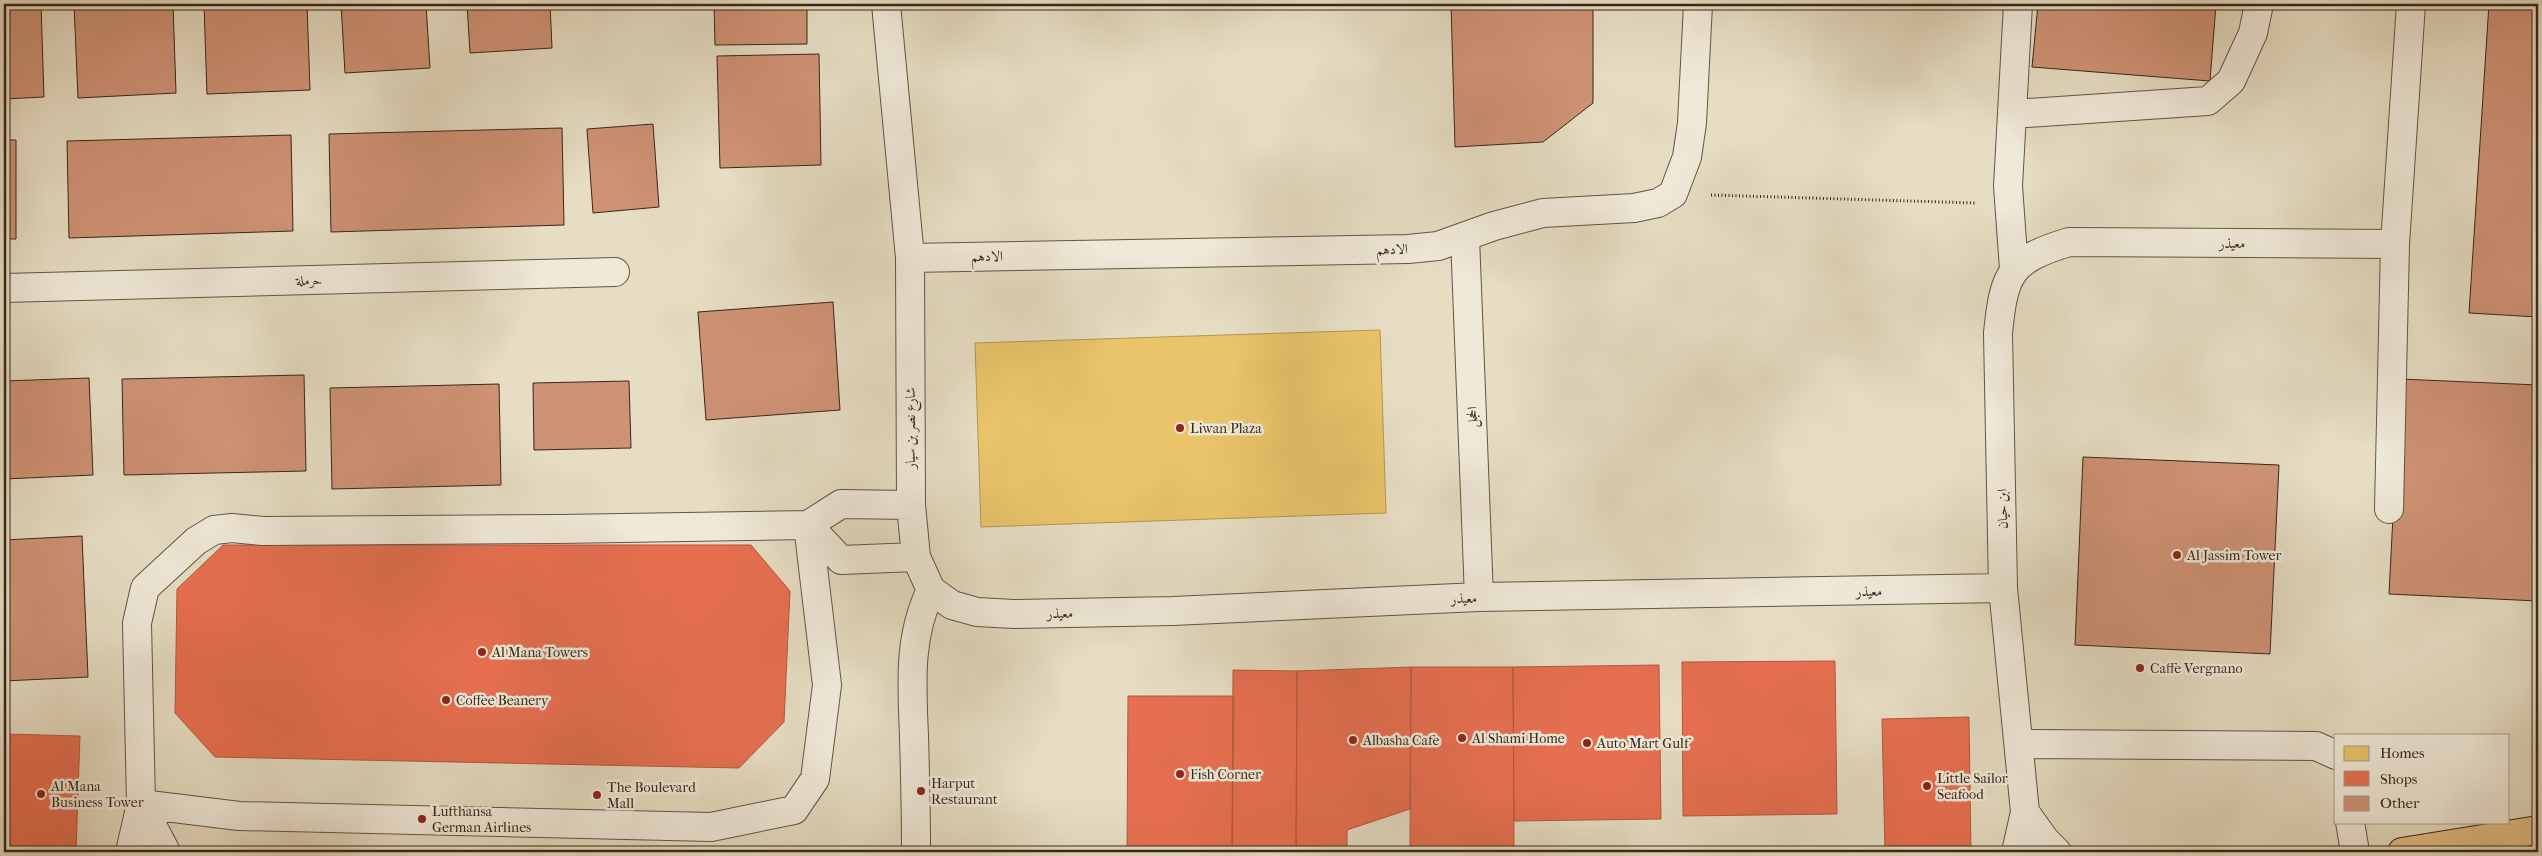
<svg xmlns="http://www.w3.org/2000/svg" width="2542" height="856" font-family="'IM FELL French Canon',Amiri,serif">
<rect width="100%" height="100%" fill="#e6ddc3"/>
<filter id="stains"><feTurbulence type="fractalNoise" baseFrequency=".004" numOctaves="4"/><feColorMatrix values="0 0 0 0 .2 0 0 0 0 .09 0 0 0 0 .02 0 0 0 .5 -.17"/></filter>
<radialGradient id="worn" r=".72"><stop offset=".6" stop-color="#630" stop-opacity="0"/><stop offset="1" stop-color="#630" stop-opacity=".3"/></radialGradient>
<path fill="#e9c46a" stroke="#b49552" d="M1380 330 1386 513 981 527 975 343Z"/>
<path fill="#e76f51" stroke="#b25940" d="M223 545H751L790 591 784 722 739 768 215 757 175 713 177 589Z
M1835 661 1837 814 1683 816 1682 662Z
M1659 665 1661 819 1514 821 1513 667Z
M1411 667 1410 809 1347 830V852H1296L1297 671Z
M1411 667H1513L1514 852H1410Z
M1233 670 1297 671 1296 852H1232Z
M1128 696H1234L1232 852H1127Z
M1969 717 1971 852H1885L1882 719Z
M4 734 80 736 76 852H4Z"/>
<path fill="#cf9275" stroke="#38261a" d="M4 4H41L44 97 4 99Z
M74 4H173L176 93 78 98Z
M204 4H307L310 90 207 94Z
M341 4H426L430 68 345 73Z
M467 4H550L552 48 470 53Z
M714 4H807V44L715 45Z
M1451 4H1593V103L1543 142 1455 147Z
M2038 4H2216L2210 81 2032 67Z
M2489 4H2538V317L2469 313Z
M819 54 821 165 720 168 717 56Z
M653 124 659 207 593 213 587 129Z
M562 128 564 225 331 232 329 134Z
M291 135 293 231 69 238 67 141Z
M4 140H16V239H4Z
M833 302 840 410 706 420 698 312Z
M304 375 306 471 124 475 122 379Z
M89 378 93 475 4 479V381Z
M2400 379 2538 385V601L2389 594Z
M629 381 631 448 534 450 533 383Z
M499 384 501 485 332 489 330 388Z
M2083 457 2279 465 2270 654 2075 645Z
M82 536 88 677 4 681V540Z"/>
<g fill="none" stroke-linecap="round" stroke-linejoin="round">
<g stroke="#645444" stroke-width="30">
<path id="minor" d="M886 4 910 258 911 505 916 557 931 590 952 605 977 612 1014 614 1173 611 1479 597 2003 588
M2012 114 2208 101 2231 81 2253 33 2259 4
M1465 237 1479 597
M910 258 1408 249 1438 246 1494 226 1543 213 1634 208 1658 203 1673 194 1687 157 1692 123 1698 4
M2014 269 2008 186 2018 4
M4 288 615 272
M2389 509 2395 244 2411 4
M808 525 841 560 916 557
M2019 744 2316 746 2336 755
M141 804 239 816 711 827 794 810 815 779 827 685 808 525
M141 804 166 852
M2025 812 2045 840 2057 852
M2350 822 2355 852
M916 846C916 809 915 772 914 736 912 685 908 637 931 590
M130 852 141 804 137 623 145 588 196 541 214 530 232 528 263 531 559 529 808 525 841 504 911 505
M2016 852 2025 812 2003 588 1998 333C2004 273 2010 260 2069 242L2395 244"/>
</g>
<g stroke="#38261a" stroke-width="30">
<path id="highway" d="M2402 852 2538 830"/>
</g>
<path stroke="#38261a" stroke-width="3" stroke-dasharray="1 2.5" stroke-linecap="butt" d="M1711 195 1975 203"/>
<use href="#minor" stroke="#efe9d8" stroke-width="28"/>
<use href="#highway" stroke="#e3be82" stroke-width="28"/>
</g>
<g fill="#8f2418" stroke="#efe9d8" stroke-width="2">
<circle cx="1180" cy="428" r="5"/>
<circle cx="2177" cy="555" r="5"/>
<circle cx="482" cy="652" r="5"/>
<circle cx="2140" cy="668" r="5"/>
<circle cx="446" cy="700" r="5"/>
<circle cx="1462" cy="738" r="5"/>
<circle cx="1353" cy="740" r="5"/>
<circle cx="1587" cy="743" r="5"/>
<circle cx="1180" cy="774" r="5"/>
<circle cx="1927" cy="786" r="5"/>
<circle cx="921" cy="791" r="5"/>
<circle cx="41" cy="794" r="5"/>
<circle cx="597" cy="795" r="5"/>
<circle cx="422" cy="819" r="5"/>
</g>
<g text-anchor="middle" stroke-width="5" stroke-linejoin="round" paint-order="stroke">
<g font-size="14" fill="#38261a" stroke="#efe9d8">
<text x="2232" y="248">معيذر</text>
<text transform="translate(1392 249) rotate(-2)" y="5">الادهم</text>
<text transform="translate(987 256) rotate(-1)" y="5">الادهم</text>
<text transform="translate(309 280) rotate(-1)" y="5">حرملة</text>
<text transform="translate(1472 417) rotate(-92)" y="5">الحجل</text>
<text transform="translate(910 428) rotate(-90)" y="5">شارع نصر بن سيار</text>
<text transform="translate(2002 509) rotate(-91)" y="5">ابن حيان</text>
<text transform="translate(1869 591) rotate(-1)" y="5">معيذر</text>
<text transform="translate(1464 598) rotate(-2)" y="5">معيذر</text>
<text transform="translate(1060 613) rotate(-1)" y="5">معيذر</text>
</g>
<g font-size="14" fill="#38261a" stroke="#efe9d8" text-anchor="start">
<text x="1190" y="433">Liwan Plaza</text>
<text x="2187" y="560">Al Jassim Tower</text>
<text x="492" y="657">Al Mana Towers</text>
<text x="2150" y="673">Caffe Vergnano</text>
<text x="456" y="705">Coffee Beanery</text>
<text x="1472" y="743">Al Shami Home</text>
<text x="1363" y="745">Albasha Cafe</text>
<text x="1597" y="748">Auto Mart Gulf</text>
<text x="1190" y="779">Fish Corner</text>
<text x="1937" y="783">Little Sailor<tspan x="1937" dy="16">Seafood</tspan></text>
<text x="931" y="788">Harput<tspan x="931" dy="16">Restaurant</tspan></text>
<text x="51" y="791">Al Mana<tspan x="51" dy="16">Business Tower</tspan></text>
<text x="607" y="792">The Boulevard<tspan x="607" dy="16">Mall</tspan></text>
<text x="432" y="816">Lufthansa<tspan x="432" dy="16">German Airlines</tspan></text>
</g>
</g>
<rect width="2542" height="856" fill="none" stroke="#e6ddc3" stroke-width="20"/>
<rect x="5" y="5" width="2532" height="846" fill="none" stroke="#38261a" stroke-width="2.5"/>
<rect x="10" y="10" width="2522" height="836" fill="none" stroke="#38261a"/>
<rect x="2334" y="734" width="175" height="90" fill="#efe9d8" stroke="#a69b8c"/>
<rect x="2344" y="746" width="25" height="15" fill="#e9c46a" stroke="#a69b8c"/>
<text x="2380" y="758" font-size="15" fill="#38261a">Homes</text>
<rect x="2344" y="771" width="25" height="15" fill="#e76f51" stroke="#a69b8c"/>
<text x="2380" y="784" font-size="15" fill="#38261a">Shops</text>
<rect x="2344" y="796" width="25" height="15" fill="#cf9275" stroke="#a69b8c"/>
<text x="2380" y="808" font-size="15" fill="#38261a">Other</text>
<rect width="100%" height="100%" filter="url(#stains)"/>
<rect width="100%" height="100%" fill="url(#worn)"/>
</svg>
